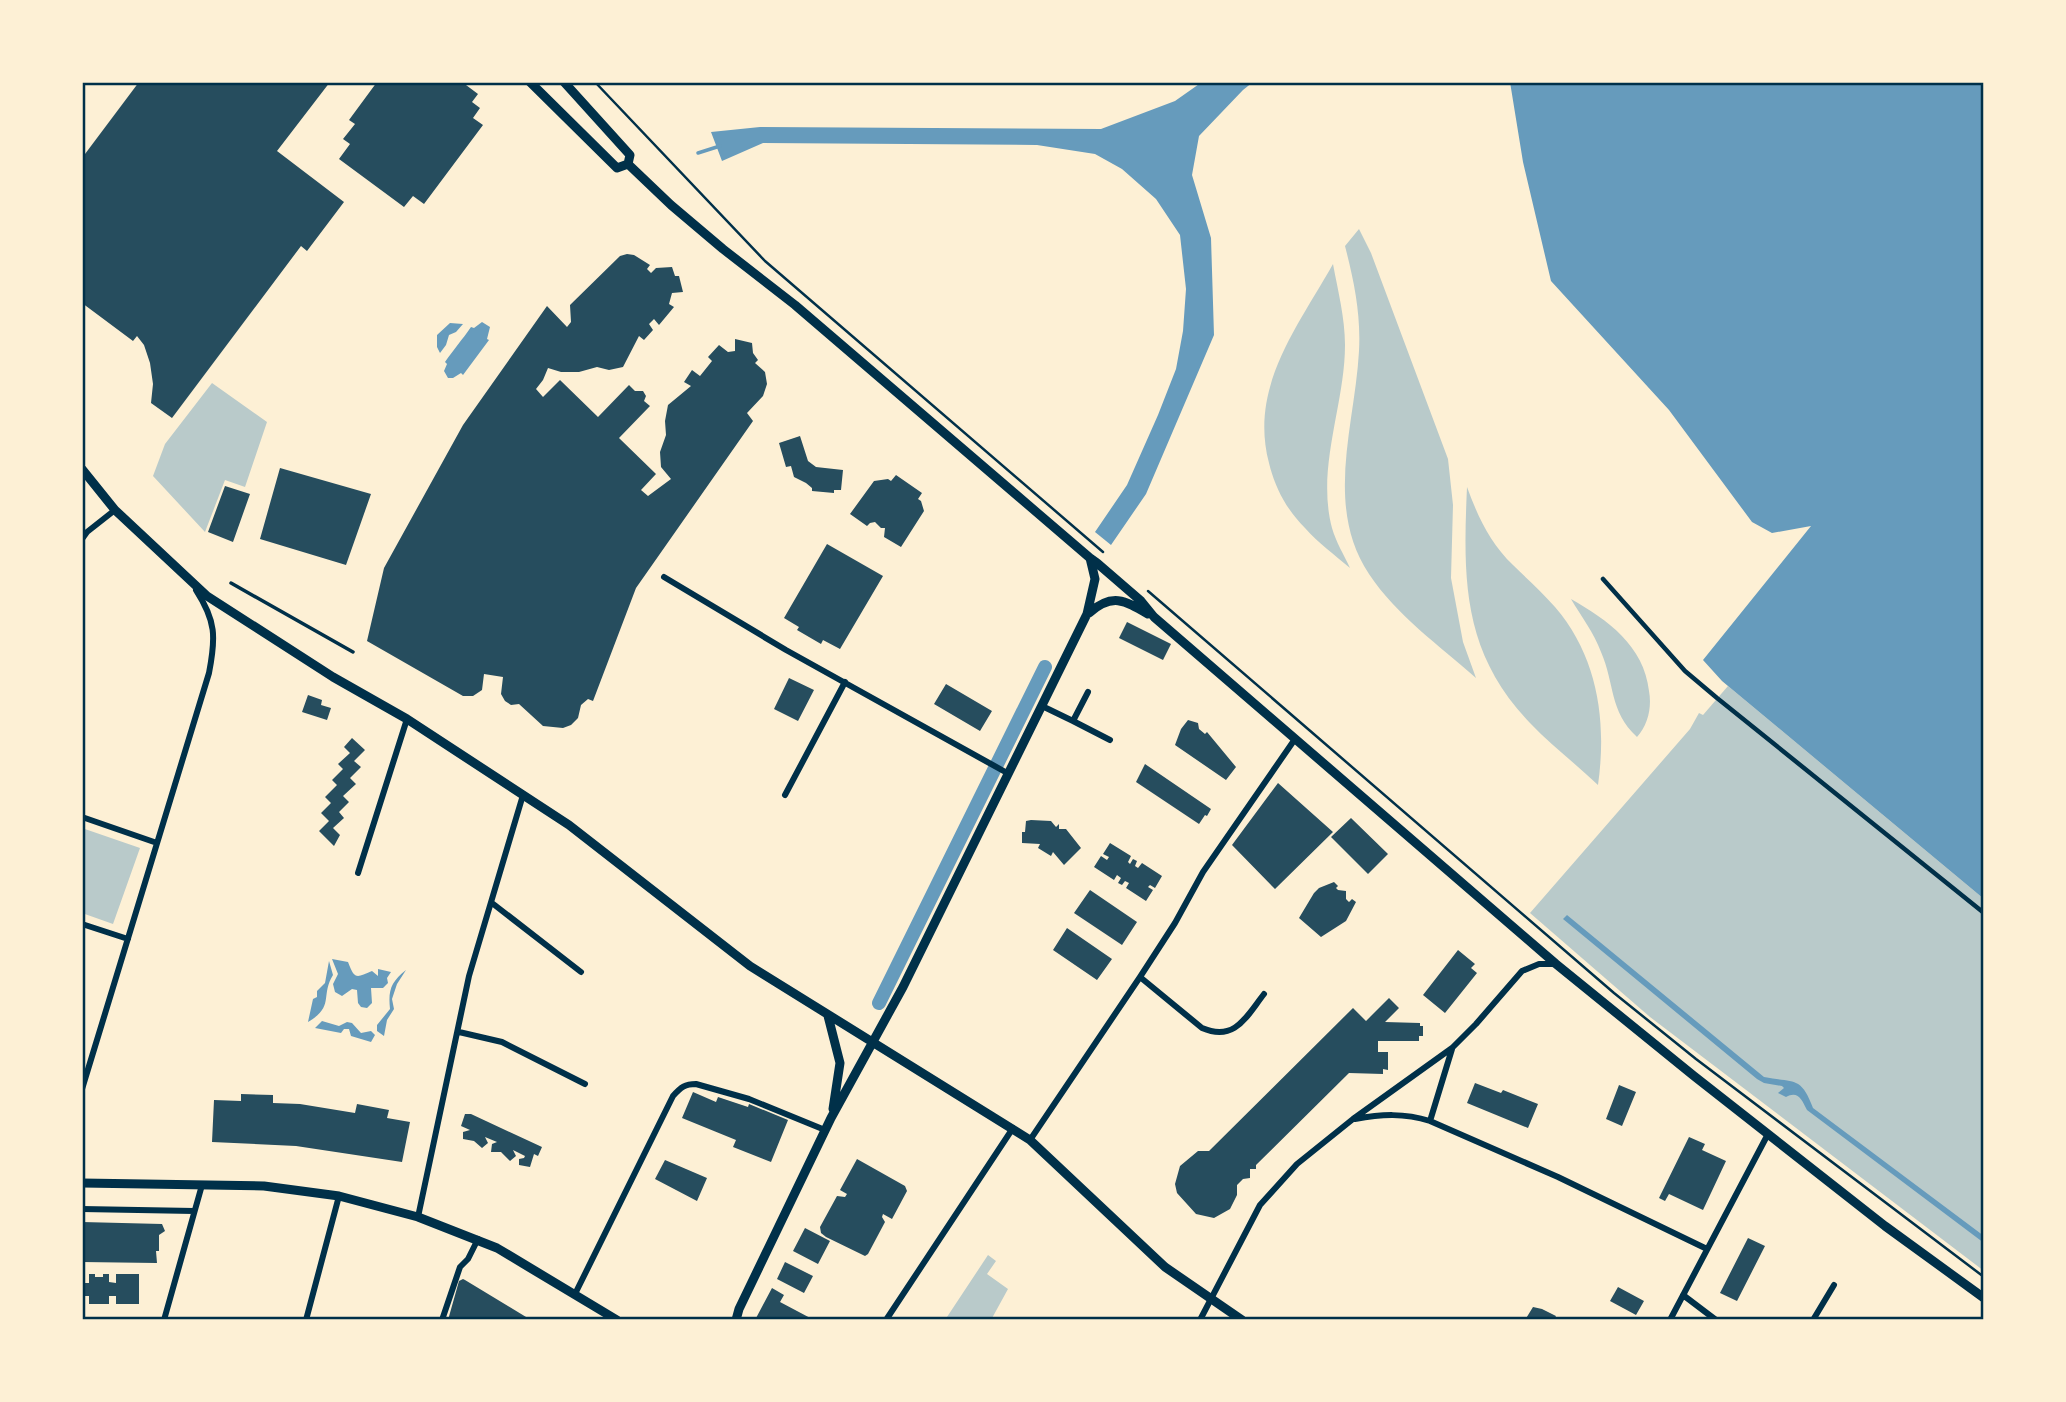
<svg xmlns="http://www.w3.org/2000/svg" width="2066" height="1402" font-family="'Fira Sans',sans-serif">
<rect width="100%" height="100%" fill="#fdf0d5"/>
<path fill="#b9caca" d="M1359 229 1371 253 1448 459 1453 505 1451 578 1463 642 1476 678C1440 646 1396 615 1369 574 1324 506 1355 425 1359 351 1361 314 1354 281 1345 246Z
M1333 264C1338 291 1345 318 1345 345 1345 405 1316 468 1332 528 1336 542 1344 555 1350 568 1335 555 1318 543 1305 528 1287 510 1275 488 1269 463 1249 387 1297 328 1333 264Z
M212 383 267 422 245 487 225 480 205 532 153 476 165 444Z
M1467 487C1478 517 1490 543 1513 565 1527 579 1542 592 1555 607 1598 657 1607 721 1598 785 1576 764 1551 745 1530 723 1462 652 1463 579 1467 487Z
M1571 599C1608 620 1644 646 1649 691 1652 707 1648 725 1637 737 1609 711 1615 684 1601 652 1594 633 1581 616 1571 599Z
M1728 686 1984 899V1271L1650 1017 1530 913 1690 729 1699 713 1703 715Z
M82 828 140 848 113 924 82 913Z
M988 1255 996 1261 987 1274 1008 1289 991 1320H945Z"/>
<path fill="#669bbc" d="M1202 82H1253L1243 90 1199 136 1192 175 1211 238 1214 335 1146 494 1111 545 1095 532 1127 485 1158 415 1176 369 1183 331 1186 289 1180 235 1156 199 1122 169 1095 154 1037 145 763 143 722 161 711 132 760 127 1101 129 1175 101Z
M1510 82H1984V899L1722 681 1703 660 1811 526 1772 533 1752 522 1669 410 1551 281 1523 162Z
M482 322 490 327 487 339 489 340 463 375 461 373 453 378H448L444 371 447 364 445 362C454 349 462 340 471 327L474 328Z
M450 323 463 324 456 332 449 335 446 345 440 353 437 347V335Z
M1567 915 1764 1077C1793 1083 1801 1075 1813 1108L1984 1236V1243L1807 1110C1802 1100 1798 1090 1786 1097L1778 1093 1784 1088 1782 1086 1764 1083 1757 1079 1563 919Z
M332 959 348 962C355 981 357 977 372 971L378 976V969L391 972 387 978 388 983 383 988H371L372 1003 367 1008 361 1007 358 1003 357 990 352 989 342 996 335 992 333 984 338 974Z
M329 961 333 975C320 996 335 1006 308 1022L313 999 317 997V991L325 983Z
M406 970 397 984 392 999 394 1009 387 1020 384 1036 377 1031V1025L390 1009C388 990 391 982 406 970Z
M322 1021 339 1026 347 1022 352 1023 361 1033 371 1031 375 1035 371 1042 351 1036 349 1029H344L341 1033 315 1028Z"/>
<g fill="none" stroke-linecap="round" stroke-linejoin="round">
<path stroke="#669bbc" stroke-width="3.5" d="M698 153 720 146"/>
<path stroke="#669bbc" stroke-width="14" d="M879 1003 1045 667"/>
</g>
<path fill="#264d5e" d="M139 82H330L277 151 344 202 307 251 301 246 172 418 151 403 153 384 150 363 144 345 137 336 133 341 82 303V158Z
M377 82H462L478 94 472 102 480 108 473 118 483 125 424 204 413 196 404 207 339 159 350 144 343 139 355 124 349 120Z
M627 254 634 255 650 265 647 269 651 273 656 268 672 267 675 276H679L683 292 672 293 669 304 674 307 659 325 654 319 649 324 653 330 644 340 639 336 623 367 609 370 597 367 579 372H561L548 368 543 380 536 389 543 397 560 380 598 417 629 385 635 391H643L646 396 644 401 650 406 619 438 656 474 641 490 648 496 671 479 661 467 660 452 666 435 665 421 668 405 691 386 684 382 692 370 700 376 712 361 708 357 719 345 728 352 735 351V339L752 343 753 353 758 360 755 363 765 372 767 384 763 396 747 413 753 421 636 588 593 701 588 699 581 705 578 718 571 725 563 728 543 726 519 704 511 705 505 701 501 694 503 677 484 674 482 690 473 696H463L367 641 384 568 463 425 547 306 567 327 571 322 570 305 620 256Z
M800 436 808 461 816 467 843 470 841 490H834V493L812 491V488L806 483 794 477 791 466 786 467 779 443Z
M280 468 371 494 346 565 260 539Z
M896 475 922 493 918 499 921 501 924 511 901 547 884 537 885 528H881L875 522 870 523 867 526 850 514 874 481 888 479 891 481Z
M225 486 250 494 233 542 208 532Z
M827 544 883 576 840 649 823 640 821 644 797 630 799 627 784 618Z
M1127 622 1171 644 1163 660 1119 638Z
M789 678 814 690 798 721 774 709Z
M946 684 992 711 980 731 934 704Z
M308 695 322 700 321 705 331 708 327 720 302 712Z
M1188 720 1198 723 1199 729 1205 734 1207 732 1236 767 1226 780 1175 745 1181 729Z
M352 738 365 750 354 761 361 767 350 778 356 784 343 796 349 802 339 812 344 818 333 828 340 835 334 846 319 831 329 821 321 813 331 803 325 797 337 785 332 780 343 769 338 764 350 753 344 747Z
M1145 764 1211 809 1207 816 1205 815 1199 824 1136 782Z
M1278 783 1333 832 1275 889 1232 845Z
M1351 818 1388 854 1368 874 1331 837Z
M1031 820 1051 821 1056 827 1059 824V829H1066L1081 848 1064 865 1053 852 1051 856 1038 848 1040 844 1022 843V832H1025L1026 821Z
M1110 843 1131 856 1128 862 1130 864 1133 859 1137 861 1135 866 1138 868 1142 863 1162 876 1155 888 1150 885 1148 887 1153 890 1146 901 1126 888 1129 883 1125 881 1122 885 1118 883 1121 878 1117 875 1114 880 1094 867 1101 856 1107 860 1109 857 1103 854Z
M1334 882 1338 886 1336 888 1338 890 1346 891V899L1349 902 1352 899 1356 902 1346 921 1321 937 1299 918 1314 893 1319 888Z
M1090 890 1137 922 1122 945 1074 913Z
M1067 928 1112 959 1097 980 1053 950Z
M1458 950 1475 964 1471 968 1477 973 1445 1013 1423 995Z
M1389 998 1399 1008 1385 1022 1420 1023V1026H1423V1036H1419V1041H1378V1052H1388V1070L1383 1069V1074L1349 1073 1256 1165V1169H1250V1178L1243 1179 1237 1185V1195L1230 1209 1214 1218 1196 1214 1177 1193 1175 1184 1180 1166 1198 1151H1209L1353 1008 1366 1021Z
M1475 1083 1501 1093 1503 1090 1538 1104 1528 1128 1467 1103Z
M1619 1085 1636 1092 1622 1126 1606 1119Z
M693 1092 716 1102 718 1097 748 1107 749 1104 788 1120 771 1162 733 1147 736 1140 682 1118Z
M241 1094 273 1095V1103L300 1104 355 1113 357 1104 389 1110 387 1118 410 1122 402 1162 296 1146 212 1142 214 1100 241 1101Z
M465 1114H471L542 1147 538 1156 534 1154 530 1167 519 1165V1159L524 1158 525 1156 513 1150 516 1156 510 1161 501 1152H491L492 1144 497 1142 485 1137 488 1143 482 1148 474 1141 463 1139V1132L470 1130 461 1126Z
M1689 1137 1705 1144 1702 1150 1726 1161 1703 1210 1669 1194 1665 1201 1659 1198Z
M857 1159 905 1186 907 1191 892 1219 883 1214 882 1217 885 1222 868 1254 865 1256 826 1237 821 1233 820 1227 837 1196 845 1197 847 1194 840 1190Z
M665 1160 707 1178 697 1201 655 1179Z
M82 1222 162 1224 165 1231 159 1235V1251H156L157 1263 82 1262Z
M805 1228 830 1241 818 1264 793 1251Z
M1748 1238 1765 1246 1737 1301 1720 1293Z
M785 1262 813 1276 804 1293 777 1279Z
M89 1274H95V1277H103V1274H109V1282L116 1283V1274H139V1304H116V1296H109V1304H89V1296H82V1283H89Z
M463 1279 465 1280 531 1320H448L459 1281Z
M1618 1287 1644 1301 1636 1315 1610 1301Z
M772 1288 784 1295 780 1302 814 1320H755Z
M1533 1307 1542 1309 1556 1316 1554 1320H1525Z"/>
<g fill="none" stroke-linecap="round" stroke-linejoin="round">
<path stroke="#003049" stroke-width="2.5" d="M595 82 765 261 1103 552
M1148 591 1614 993 1696 1059 1984 1277"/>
<path stroke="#003049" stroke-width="3.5" d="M231 583 353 652"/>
<path stroke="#003049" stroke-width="4.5" d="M1603 579 1685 671 1717 698 1984 913"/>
<path stroke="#003049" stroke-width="6" d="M82 539 87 532 115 510
M664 577 786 650 1009 774
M1042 706 1073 721 1088 692
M1073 721 1110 740
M785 795 845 682
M82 817 157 843
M358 873 407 719
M492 903 581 972
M82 924 128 939
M1140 977 1202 1028C1235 1042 1246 1017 1264 994
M459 1032 502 1042 585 1084
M82 1089 209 673C216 637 216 621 196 590
M1355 1119C1382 1114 1404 1113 1430 1121L1558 1177 1707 1249
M1430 1121 1452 1049
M1030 1140 1140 977 1175 923 1203 872 1295 739
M82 1209 194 1211
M418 1217 469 976 523 795
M575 1294 673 1096C681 1087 685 1084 696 1084L749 1099 825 1130
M1683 1295 1716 1320
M164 1320 202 1185
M306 1320 339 1196
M442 1320 460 1267 468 1259 478 1239
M886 1320 1013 1128
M1200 1320 1260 1205 1297 1164 1353 1119 1452 1048 1476 1024 1522 971 1539 964H1556
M1670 1320 1768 1134
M1813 1320 1834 1285"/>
<path stroke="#003049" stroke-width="9" d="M530 82 617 168 628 164
M564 82 630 155 628 164
M628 164 671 205 723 249 795 305 1090 558 1097 563 1141 601 1154 617 1556 964 1694 1076 1885 1226 1984 1298
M82 469 115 510 207 596 333 677 407 719 569 825 750 966 1030 1140 1165 1267 1242 1320
M1089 613C1112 593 1124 600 1148 614
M828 1016 840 1063 833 1109
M82 1183 264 1186 339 1196 418 1217 497 1248 617 1320
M736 1320 739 1309 831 1118 903 987 1087 614 1095 579 1090 558"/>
</g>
<rect width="2066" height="1402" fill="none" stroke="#fdf0d5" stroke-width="168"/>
<rect x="84" y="84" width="1898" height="1234" fill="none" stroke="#003049" stroke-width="2.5"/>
</svg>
